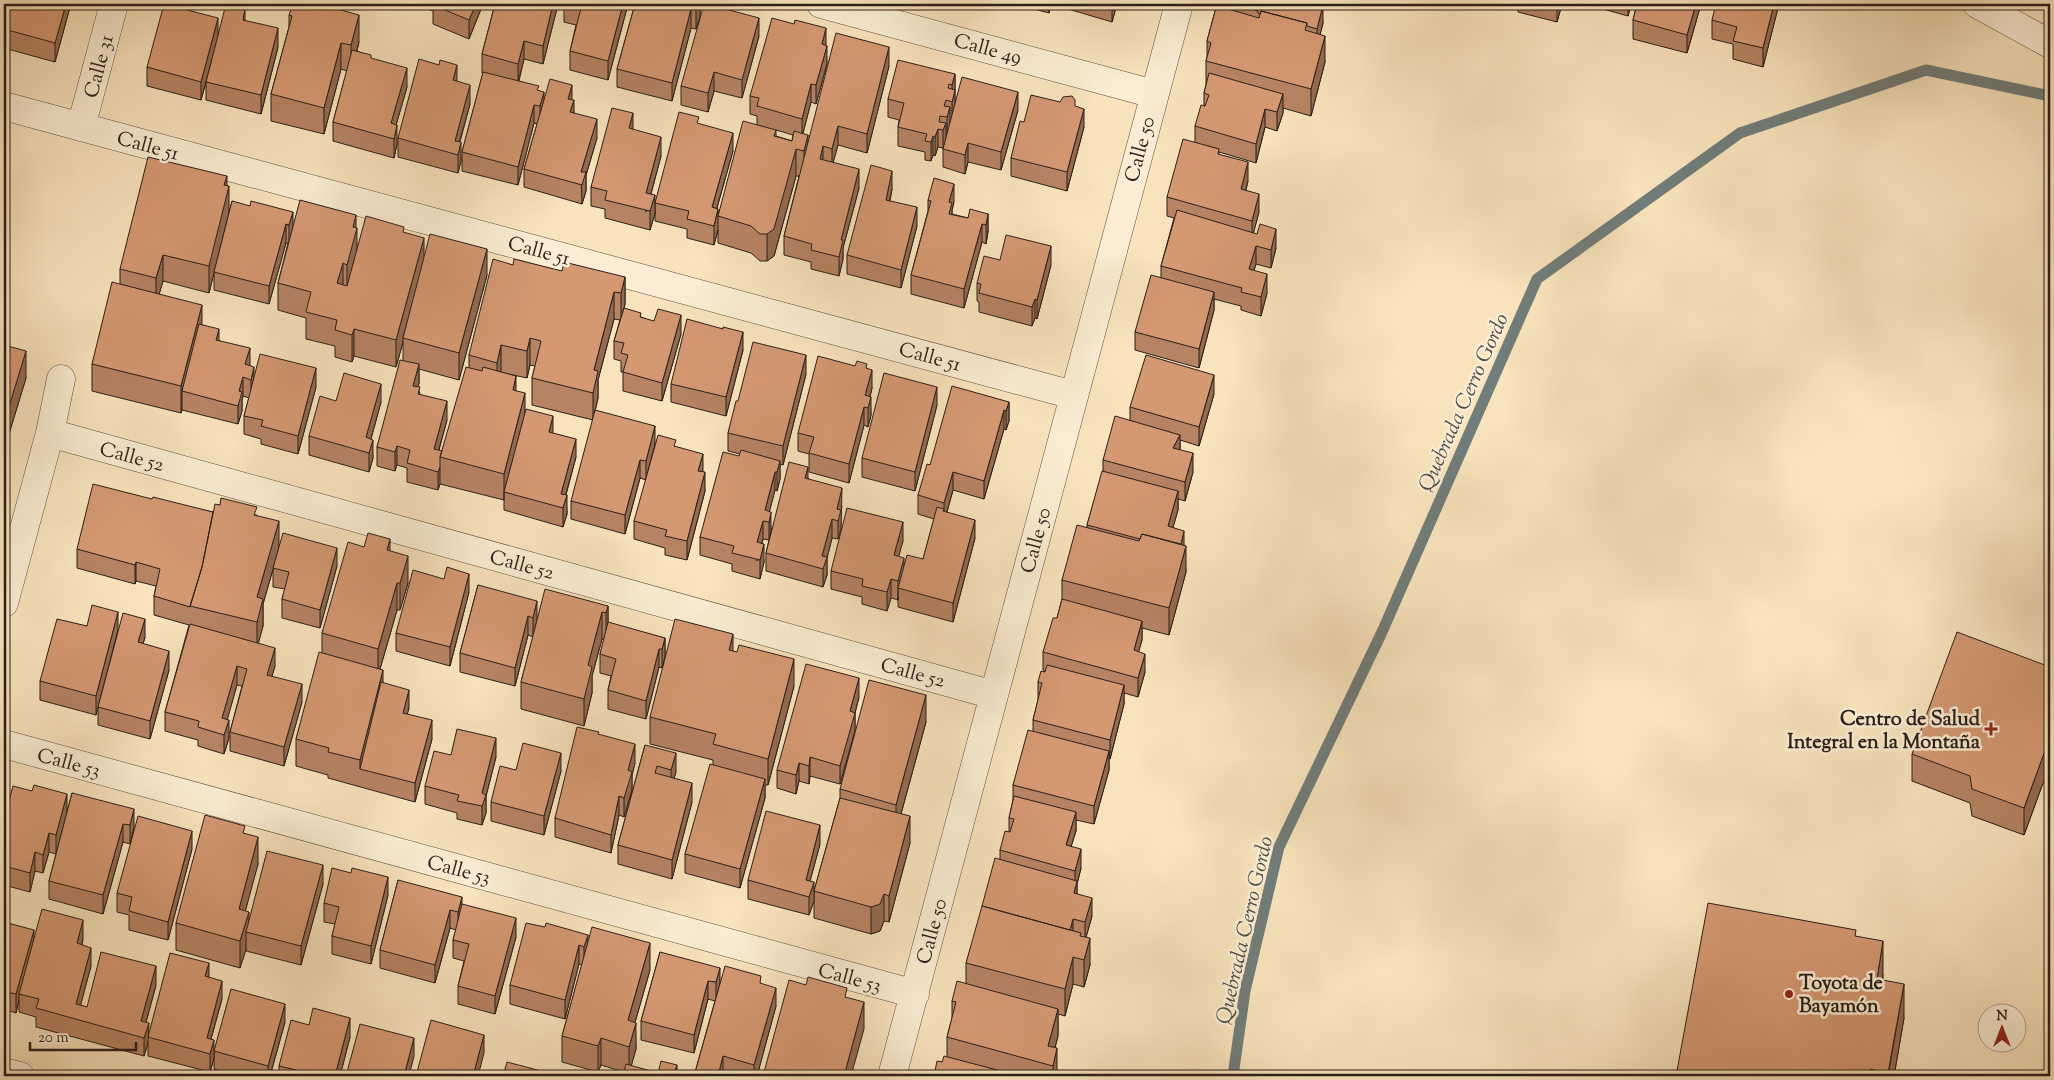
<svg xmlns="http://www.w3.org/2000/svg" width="2054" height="1080" font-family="'Sorts Mill Goudy',serif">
<rect width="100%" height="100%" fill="#f8e3bc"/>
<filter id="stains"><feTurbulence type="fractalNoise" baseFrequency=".004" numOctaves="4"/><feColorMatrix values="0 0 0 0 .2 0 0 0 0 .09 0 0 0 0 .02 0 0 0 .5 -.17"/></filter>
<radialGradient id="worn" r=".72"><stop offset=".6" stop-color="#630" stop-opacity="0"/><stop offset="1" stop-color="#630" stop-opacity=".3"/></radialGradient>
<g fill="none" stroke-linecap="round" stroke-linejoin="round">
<path stroke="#717d7a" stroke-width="11" d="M1233 1076 1245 991 1279 847 1382 632 1537 279 1740 133 1926 70 2050 96"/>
<g stroke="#5e5042" stroke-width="29">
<path id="minor" d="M821 4 1154 94
M1977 4 2050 44
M4 106 1073 395
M81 127 114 4
M50 433 994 695
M4 603 50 433 61 379
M4 744 915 994
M4 1072 20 1076
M892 1076 1179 4"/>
</g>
<use href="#minor" stroke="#faedd3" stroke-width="28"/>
</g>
<path fill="#b68363" stroke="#2a1f19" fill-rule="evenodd" d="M4 4H70V7L55 62 4 48Z
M419 4H483L469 39 433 24V11L419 6Z
M495 4H558L543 64 524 59 519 81 539 91 544 101 572 100 574 113 597 138 586 175V191L582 204 524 187V169L537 124 534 123 518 185 462 171V152L483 73H482V54Z
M564 4H628L608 80 570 70V51L576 25 564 22Z
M635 4H700V16L696 29 691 28 672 101 617 87V69Z
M1023 4H1051L1049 13 1023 6Z
M1058 4H1117L1112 22 1058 6Z
M1217 4H1319L1323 23 1320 34 1325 62 1311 116 1283 108V113L1277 131 1265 127 1256 163 1219 152V154L1248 181 1246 190 1259 212 1253 233 1276 248 1271 268 1256 264 1254 270 1267 293 1261 316 1241 310V306L1214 299V310L1199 368 1135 350V332L1161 277V266L1174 218 1167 216V197L1195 142V126L1204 106V93L1206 85V61L1207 57V41Z
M1518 4H1562L1557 22 1518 12Z
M1585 4H1631L1628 16Z
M1637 4H1701L1687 53 1633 39V20Z
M1779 4 1763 67 1733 59V44L1712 39V20Z
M289 15 359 42 357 51 371 58 407 87 396 125 397 144 394 158 333 141V122L347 71 341 69 324 134 271 121V94L289 27Z
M245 20 278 47 261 114 206 100V82L201 100 147 86V67Z
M759 36 742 98 714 91 708 112 681 105V86Z
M826 45 827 64 816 104 811 102 803 133 808 141 889 66 867 153 838 145 833 162 859 188 843 248V259L839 276 811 269V262L784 255V236L799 176H796L774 256 767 261H760L751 253 718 243V230L714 245 687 238V229L655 221V203L699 124 733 151 717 208 718 214 757 125V116L750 114V96ZM776 130 793 135 792 141 776 136Z
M955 74V106L1018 110 1001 170 968 162 965 174 943 167V148L938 147 935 156 933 155 931 161 925 160V152L898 146V127L899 120 888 117V99Z
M457 81 470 104 460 142 461 161 458 173 398 157V138Z
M1024 122 1084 127 1067 191 1011 176V158Z
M633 129 661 156 651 194 655 213 650 230 605 218V209L591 206V187Z
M227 186 229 213 216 264 232 201 293 227 356 228 357 250 404 233 424 257 487 275 459 380 419 369V383L418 387 420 394 447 420 439 450 442 451 469 368V355L513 265 562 271 625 277V304L624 308 641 317 681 334 662 401 623 391V372H621V361L614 359V341L620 320 614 319 598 380V398L593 420 532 405V378L535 366 530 365 527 378 504 373 516 391 525 411 553 433 576 457 566 495 567 514 563 527 504 510V500L440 484 438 490 407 482V468L397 465 395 471 377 466V447L403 360V342L396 367 354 356 352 362 335 357V346L306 339V318L278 310V283L288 243H286L269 304 214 290V272L209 293 163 281 159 294 202 325 219 340 250 366 254 378 316 387 298 454 261 444V439L244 434V416L249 398 243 396 242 401V411L238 424 182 410 181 413 92 391V364L120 284V269Z
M892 189 890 201 917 226 901 288 847 274V255Z
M928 200 954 202 952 210V214L968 218 988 214V232L986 244 982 242 964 308 911 294V275L928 211Z
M1000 260 1051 265 1037 319 1035 318 1032 326 979 312V302L977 301V283Z
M4 345 26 378 8 437 4 435Z
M743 350 726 416 671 402V384Z
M855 366 867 369 872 388 870 397 871 415 868 427 864 425 849 483 809 472V454L798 451V433Z
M806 374 783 465 780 464V479L777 491 775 490 769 512 771 530 808 478 842 506 841 510V529L838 539 832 538 827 558V575L823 587 766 571V553L769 540 763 539 762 543 764 562 760 579 732 571V564L700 555V537L740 454 728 451V433L738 401Z
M1214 394 1199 446 1180 440V450L1193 472 1185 501 1178 499V510L1173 527 1184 545 1186 572 1169 635 1142 628V640L1138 651 1145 672 1138 697 1124 693V704L1110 759H1109V770L1094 824 1076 820V831L1071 846 1081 868 1077 884V894L1092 916 1086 937 1090 965 1084 987 1073 984 1065 1016 1058 1014V1036L1055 1048 1057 1076H935V1071L947 1056V1037L952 1018V1001L966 984V963L1000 860V850L1009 832V818L1013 800V785L1033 731V720L1038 700V682L1045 671 1043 670V652L1057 618 1062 599V580L1087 528V525L1103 471V460L1130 420V407Z
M336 401 381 402 371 439 373 458 369 472 309 455V436Z
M1009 402V421L1006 430 1004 429 984 499 953 490 947 512 975 538 953 622 898 607V597V600L891 598 887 611 862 604V597L831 589V571L903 541 898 556 904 567 923 559 934 519 918 514V495L930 465Z
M937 405 915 491 862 477V458Z
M655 444 646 480 640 478 625 534 571 519V501Z
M676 447 703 472 705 491 687 560 665 555V548L634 539V521Z
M152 499 213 512 257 515 279 547 337 566 320 628 282 618V599L285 589 273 587V568L278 552 263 604V626L258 643 275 666 272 676 302 702 284 766 230 751V732L242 686 237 685 227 719 229 738 224 754 198 746V740L165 731V712L189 625 154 615V596L156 586 136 581 135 584 77 568V549Z
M364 547 390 551 408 583 400 610H397L380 669 383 683 409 708 407 714 432 739 415 802 328 778V775L296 766V739L322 653V633Z
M478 585 537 619 608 606V624L665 638V656L662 668 659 667 646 719 608 709V690L611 676 600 673V654L604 640 602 639 592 676V693L584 726 521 709V682L533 637 528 635 515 686 460 672V653Z
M469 592 450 666 396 651V633Z
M118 612 96 715 40 700V681L87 626Z
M145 637 143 644 169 670 150 739 98 725V707Z
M733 651 794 686 768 785H765V798L740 888 685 873V854L713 765V760L650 744V717Z
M2050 667V764L2024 835 1972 816 1970 803 1912 781V754Z
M859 697 855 713V731L840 784 810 776 809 784 799 781 796 794 777 788V770Z
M926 722 901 814 910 843 889 922 884 921 880 931 871 934 814 918V891L840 798V789Z
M599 735 635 763 632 775V790L624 817 619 815 611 853 555 837V818Z
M645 745 676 772 674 778 692 802 672 879 618 864V845Z
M451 755 496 757 486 796V813L482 825 457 819V813L425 804V786Z
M516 770 561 771 544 835 491 821V802Z
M72 793 134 827 130 844 123 842 103 914 49 899V881L56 854 49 852 43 873 35 871 30 892 4 885V820L67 812Z
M245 834 258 864 245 910 249 919 323 884 301 965 246 951V949L240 968 176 950V923Z
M820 844 810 881 814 901 809 915 748 899V880Z
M192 849 168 940 129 930V915L117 912V893Z
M398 880 462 907 516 937 495 1014 458 1004V986L464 961 453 958V940L456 930 450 928 435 983 380 968V950Z
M388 895 371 964 332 954V936L335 924 324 922V903Z
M4 922 34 941 83 939 82 945 91 966 80 1005 87 1007 156 985 146 1022 149 1035 209 977 222 999 211 1039 214 1058 210 1072 148 1056V1043L144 1056 36 1027V1017L19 1012V1000L16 1013 4 1009Z
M545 927 588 944 650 970 635 1022 636 1049 631 1066 658 1073 677 1076 624 1072 601 1065 598 1072 562 1062V1036L582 965 579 964 565 1019 510 1004V985Z
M1856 936 1883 975V980L1904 1018 1894 1076H1676Z
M660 952 720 982 761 983 776 1006 757 1076H729L723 1075V1076H694L715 1001 708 999 694 1053 641 1040V1021Z
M285 1022 270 1076H239L214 1069V1051Z
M309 1025 350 1037 340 1076H279V1066Z"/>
<path fill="#946a50" stroke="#2a1f19" d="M66 4H70V7L55 62V43Z
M476 4H483L469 39V20Z
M553 4H558L543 64V46Z
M623 4H628L608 80V61Z
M698 4H700V16L696 29V10Z
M1049 4H1051L1049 13Z
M1112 4H1117L1112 22Z
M1557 4H1562L1557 22Z
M1628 4H1631L1628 16Z
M1696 4H1701L1687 53V35Z
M1774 4H1779L1763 67V48Z
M1323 5V23L1317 48V29Z
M245 8V27L243 20Z
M691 9V28L672 101V83Z
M359 15V42L351 72V45Z
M218 18V37L201 100V82Z
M759 18V36L742 98V80Z
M278 28V47L261 114V95Z
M826 28V47L822 44Z
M1325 36V62L1311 116V89Z
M524 41V59L518 82V64Z
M341 43V69L324 134V108Z
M827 46V64L816 104V85Z
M889 47V66L867 153V134Z
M457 65V84L453 80Z
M407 68V87L392 139 391 123Z
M714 72V91L708 112V93Z
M955 74V108L952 120V85Z
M811 84V102L802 137V119Z
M470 85V104L456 154 455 141Z
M572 85V104L568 99Z
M544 92V111L540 125V106Z
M1018 92V110L1001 170V152Z
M1283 94V113L1277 131V112Z
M574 100V119L570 112Z
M534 105V123L518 185V167Z
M950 107V126L947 136V117Z
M1084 109V127L1067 191V172Z
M1265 109V127L1256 163V144Z
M633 113V132L629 128Z
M597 119V138L586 175V191L582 204 581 172Z
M946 123V141L943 149V130Z
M397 125V144L394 158V139Z
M838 126V145L832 167V149Z
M938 129V147L935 156V137Z
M733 133V151L712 225V207Z
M808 135V162L804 177V151Z
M933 136V155L931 161V142Z
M661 137V156L646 212V193Z
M461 142V161L458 173V155Z
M968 143V162L965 174V155Z
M823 146V165L820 159Z
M796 149V176L774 256 767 261V234Z
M1248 162V181L1241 208V189Z
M859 169V188L843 248V259L839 276V257L841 240Z
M892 171V189L886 218V200Z
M227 176V193L229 186V213L209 293V266L224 185Z
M954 184V202L952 210V221L949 232V202Z
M1259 194V212L1252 239V221Z
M655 195V213L650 230V211Z
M917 207V226L901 288V270Z
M718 209V230L714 245V226Z
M293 212V231L289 244V225Z
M988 214V232L986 244V225Z
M356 215V232L357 228V255L347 291V265L353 227Z
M286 224V243L269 304V286Z
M982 224V242L964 308V289Z
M1276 229V248L1271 268V250Z
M424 238V265L403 338V342L396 367V340Z
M1051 246V265L1037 319V300Z
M1256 246V264L1249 287V269Z
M487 249V275L459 380V353Z
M163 255V281L156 305V278Z
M343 263V290L337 283Z
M1267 274V293L1261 316V297Z
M625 277V304L621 320V293Z
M614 292V319L598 380V398L593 420V393L594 370Z
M1214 292V310L1199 368V349Z
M1035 299V318L1032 326V307Z
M202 305V332L182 391V410L181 413V386Z
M681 315V334L662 401V383Z
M219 329V348L216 340Z
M354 329V356L352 362V335Z
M743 332V350L726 416V397Z
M530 338V365L527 378V351Z
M501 345V372L497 389V363Z
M250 348V366L245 364Z
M26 351V378L8 437V410Z
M806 355V374L783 465V446Z
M419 364V383L413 405V386Z
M254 367V385L251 398V380Z
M316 368V387L298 454V436Z
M872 370V388L867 408 865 395Z
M1214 375V394L1199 446V427Z
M516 376V403L513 390Z
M243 377V396L242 401V411L238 424V406L239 391Z
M381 384V402L367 453 366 437Z
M937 387V405L915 491V472Z
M525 393V419L504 492V500V474Z
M871 397V415L868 427V408Z
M447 401V420L434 467V449Z
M1009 402V421L1006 430V411Z
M864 407V425L849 483V464Z
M1004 410V429L984 499V481Z
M553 416V435L549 432Z
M655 426V444L646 480V461Z
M1180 435V453L1173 448Z
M576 439V457L562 508 561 494Z
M373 440V458L369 472V453Z
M397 446V465L395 471V452Z
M1193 453V472L1185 501V482Z
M703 454V473L698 471Z
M640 460V478L625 534V515Z
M780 461V479L777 491V472Z
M440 467V484L438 490V472Z
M808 467V486L805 478Z
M705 472V491L687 560V541Z
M775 472V490L767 521 765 510Z
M953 472V490L944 522V503Z
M842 488 841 529 838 539V521L837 509Z
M1178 491V510L1168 545V526Z
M567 495V514L563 527V508Z
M771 512V531L769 540V522Z
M832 519V538L827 558V575L823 587V569L822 556Z
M975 520V538L953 622V603Z
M279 521V548L263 604V626L257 649V597Z
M763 521V539L757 561V542Z
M903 522V541L894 574V555Z
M1184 531V549L1179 550Z
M390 539V566L387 550Z
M764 544V562L760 579V560Z
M1186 546V572L1169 635V608Z
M337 548V566L320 628V610Z
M408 556V583L400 610V583Z
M904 558V576L898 588V600V581Z
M136 562V581L135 584V565Z
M469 574V592L450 666V647Z
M891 579V598L887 611V592Z
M397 583V610L378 676V649Z
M537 601V620L533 637V618Z
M608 606V633L606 640V613Z
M118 612V630L96 715V696Z
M602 612V639L592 676V693L584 726V699L588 665Z
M528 616V635L515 686V668Z
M145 619V637L138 661V642Z
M1142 621V640L1134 669V650Z
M733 634V661L729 650Z
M665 638V656L662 668V649Z
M275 648V666L267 693V675Z
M659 649V667L646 719V701Z
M169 651V670L150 739V721Z
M1145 654V672L1138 697V678Z
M794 659V686L768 785V759Z
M237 666V685L223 735 222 718Z
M383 670V696L360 769V760Z
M859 678V697L855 713V731L840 784V766L850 711Z
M302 684V702L284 766V747Z
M1124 685V704L1110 759V740Z
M409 690V708L403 731V713Z
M926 695V722L896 832V805Z
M229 720V738L224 754V735Z
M432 720V739L415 802V783Z
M2050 737V764L2024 835V808Z
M496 738V757L486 796V813L482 825V793Z
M635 744V763L632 775V790L624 817V798L628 770Z
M1109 751V770L1094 824V806Z
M561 753V771L544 835V816Z
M676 753V772L671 788V770Z
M810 757V776L809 784V766Z
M799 763V781L796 794V775Z
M765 779V798L740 888V869Z
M692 783V802L672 879V860Z
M67 794V813L56 854V835Z
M619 796V815L611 853V835Z
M134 809V827L130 844V825Z
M1076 812V831L1066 863V845Z
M910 816V843L889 922V896Z
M123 824V842L103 914V895Z
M820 825V844L806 896V880Z
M192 831V849L168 940V922Z
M49 833V852L43 873V855Z
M258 837V864L239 935V909Z
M1081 849V868L1077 884V899L1074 893 1075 888V871Z
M35 852V871L30 892V873Z
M323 865V884L301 965V946Z
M388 877V895L371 964V946Z
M814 882V901L809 915V897Z
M884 894V921L880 931 871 934V907Z
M462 897V916L458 931V912Z
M1092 898V916L1085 941V922Z
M450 910V928L435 983V965Z
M249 912V933L246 932V949L240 968V941Z
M516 918V937L495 1014V996Z
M1073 919V938H1068Z
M83 920V939L77 962V943Z
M34 930V948L19 994V1000L16 1013V994Z
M588 935V953L584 966V947Z
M1090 938V965L1084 987V960Z
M1883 941V975L1877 1013V979Z
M650 943V970L628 1047V1020Z
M579 945V964L565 1019V1000Z
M91 948V966L77 1019 76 1004Z
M1073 957V984L1065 1016V989Z
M209 963V981L205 976Z
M156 966V985L142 1037 141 1021Z
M720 968V987L716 1001V982Z
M222 981V999L207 1053V1038Z
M708 981V999L694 1053V1035Z
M1904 984V1018L1894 1076H1888Z
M776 988V1006L757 1076H754V1065Z
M864 1002V1029L851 1076H844Z
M285 1004V1022L270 1076H268V1066Z
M1058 1009V1036L1050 1065 1048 1046Z
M350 1018V1037L340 1076H335Z
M149 1023 148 1043 144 1056V1038Z
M636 1023V1049L629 1074V1047Z
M484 1035V1053L478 1076H473Z
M414 1038V1056L409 1076H404Z
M601 1038V1065L598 1072V1046Z
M214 1040V1058L210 1072V1054Z
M1057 1048V1076H1053V1066Z
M723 1056V1076H718Z
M677 1065V1076H673Z"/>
<path fill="#d49873" stroke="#2a1f19" d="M4 4H66L55 43 4 29Z
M164 4 218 18 201 82 147 67Z
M226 4 245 8 243 20 278 28 261 95 206 82Z
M293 4H319L359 15 351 45 341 43 324 108 271 94 292 16 289 15Z
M434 4H476L469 20 433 5Z
M495 4H553L543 46 524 41 518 64 482 54Z
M565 4H623L608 61 570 51 581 8Z
M635 4H698L696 10 691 9 672 83 617 69Z
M704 4H707L759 18 742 80 714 72 708 93 681 86Z
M1217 4H1229L1228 9 1259 18 1261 11 1307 23 1305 30 1325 36 1311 89 1206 61 1211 43 1207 41Z
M1234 4H1319L1323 5 1317 29 1307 26V23L1261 11 1260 14 1258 13V11Z
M1637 4H1696L1687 35 1633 20Z
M1716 4H1774L1763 48 1733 41 1737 27 1712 20Z
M772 18 794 24 795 20 826 28 822 44 827 46 816 85 811 84 802 119 757 106 759 98 750 96Z
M836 33 889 47 867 134 838 126 832 149 823 146 820 159 859 169 841 240H843L839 257 811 250 812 244 784 236Z
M352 50 371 55V58L407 68 391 123 397 125 394 139 333 122Z
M419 59 439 65 440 60 457 65 453 80 470 85 455 141 461 142 458 155 398 138Z
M898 60 955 74 952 85 949 84 948 88 955 90 952 102 946 100 944 106 950 107 947 117 940 116 939 122 946 123 943 130 938 129 935 137 933 136 931 142 925 141 927 134 898 127 904 103 888 99Z
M483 72 539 86 537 90 544 92 540 106 534 105 518 167 462 152Z
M1209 73 1283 94 1277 112 1265 109 1256 144 1195 126 1201 105 1205 106 1209 95 1204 93Z
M962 77 1018 92 1001 152 968 143 965 155 943 149Z
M550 79 572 85 568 99 574 100 570 112 597 119 581 172H586L582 185 524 169Z
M1031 95 1060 102 1063 97 1072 96 1075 100V106L1084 109 1067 172 1011 158 1020 121 1024 122Z
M612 108 633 113 629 128 661 137 646 193 655 195 650 211 605 200 607 191 591 187Z
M679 112 699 117 697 123 733 133 712 207 718 209 714 226 687 219 689 211 655 203Z
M743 121 776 130 774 136 792 141 794 131 808 135 804 151 796 149 774 229 767 234H760L751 226 718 216Z
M1183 139 1219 149 1218 154 1248 162 1241 189 1259 194 1252 221 1167 197Z
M148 157 227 176 224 185 229 186 209 266 163 255 156 278 120 269Z
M871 165 892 171 886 200 917 207 901 270 847 255Z
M934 178 954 184 949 202 952 203 949 214 968 218 970 209 988 214 986 225 982 224 964 289 911 275 931 201 928 200Z
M300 200 356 215 353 227 357 228 347 265 343 263 337 283 347 286 366 216 404 227 403 232 424 238 396 340 354 329 352 335 335 330 337 320 306 312 311 292 278 283Z
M232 201 250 206 251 201 293 212 289 225 286 224 269 286 214 272Z
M1177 210 1257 234 1260 224 1276 229 1271 250 1256 246 1249 269 1267 274 1261 297 1241 292 1242 288 1161 266Z
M430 234 487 249 459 353 403 338Z
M1006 235 1051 246 1037 300 1035 299 1032 307 979 293 981 284 977 283 984 256 1000 260Z
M493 259 513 265 514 259 562 271 564 262 625 277 621 293 614 292 594 370 598 371 593 393 532 378 541 341 530 338 527 351 501 345 497 363 469 355Z
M1151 275 1214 292 1199 349 1135 332Z
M112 282 202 305 181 386 92 364Z
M624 308 641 313 640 317 654 321 658 309 681 315 662 383 623 372 628 355 621 353 624 343 614 341Z
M687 319 723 329V327L743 332 726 397 671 384Z
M199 324 219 329 216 340 250 348 245 364 254 367 251 380 243 377 239 391 242 392 238 406 182 391Z
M753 342 806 355 783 446 728 433 736 401H738Z
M4 345 26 351 8 410 4 408Z
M260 354 316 368 298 436 261 426 263 420 244 416Z
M1146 355 1214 375 1199 427 1130 407Z
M818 356 855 366 857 361 867 364 866 368 872 370 865 395 871 397 868 408 864 407 849 464 809 453 814 437 798 433Z
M400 360 419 364 413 386 420 387 418 394 447 401 434 449 442 451 440 457V467L438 472 407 463 410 450 397 446 395 452 377 447Z
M466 367 482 371 483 367 516 376 513 390 525 393 504 474 440 457Z
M344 373 381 384 366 437 373 440 369 453 309 436 320 396 336 401Z
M884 373 937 387 915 472 862 458Z
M952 386 1009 402 1006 411 1004 410 984 481 953 472 944 503 918 495 927 464 930 465Z
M526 409 553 416 549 432 576 439 561 494 567 495 563 508 504 492Z
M595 410 655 426 646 461 640 460 625 515 571 501Z
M1115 416 1180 435 1173 448 1193 453 1185 482 1103 460Z
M658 435 676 440 674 446 703 454 698 471 705 472 687 541 665 536 667 530 634 521Z
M741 450 780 461 777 472H775L765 510 771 512 769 522 763 521 757 542 764 544 760 560 732 553 734 546 700 537 723 452 739 456Z
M789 462 808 467 805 478 842 488 837 509 841 510 838 521 832 519 822 556 827 557 823 569 766 553Z
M1102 471 1178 491 1168 526 1184 531 1181 544 1142 534 1140 539 1087 525Z
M93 484 152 499 153 497 213 512 202 567 190 607 154 596 160 569 136 562 135 565 77 549Z
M221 498 257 507 254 515 279 521 257 597 263 599 257 622 190 606 202 567 215 504 220 505Z
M937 507 944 509 943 511 975 520 953 603 898 588 907 555 923 559Z
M847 508 903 522 894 555 904 558 898 581 891 579 887 592 862 586 863 579 831 571Z
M1077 525 1139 541 1142 534 1186 546 1169 608 1062 580Z
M283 533 337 548 320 610 282 599 289 572 273 568Z
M368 533 390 539 387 550 408 556 400 583H397L378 649 322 633 348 542 364 547Z
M447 567 469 574 450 647 396 633 413 570 444 579Z
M478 585 537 601 533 618 528 616 515 668 460 653Z
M545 589 608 606 606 613 602 612 588 665 592 667 584 699 521 682Z
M1062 599 1142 621 1134 650 1145 654 1138 678 1043 652 1053 618H1057Z
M92 605 118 612 96 696 40 681 57 619 87 626Z
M123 613 145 619 138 642 169 651 150 721 98 707Z
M675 619 733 634 729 650 737 652 739 645 794 659 768 759 713 744 716 734 650 717Z
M608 622 665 638 662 649H659L646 701 608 690 616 659 600 654Z
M190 624 275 648 267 675 302 684 284 747 230 732 247 669 237 666 222 718 229 720 224 735 198 727 199 721 165 712Z
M1957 632 2050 667V737L2024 808 1972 789 1970 776 1912 754Z
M319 652 383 670 360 760 328 752 329 748 296 739Z
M806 664 859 678 850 711 855 713 840 766 810 757 809 766 799 763 796 775 777 770Z
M1047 665 1124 685 1110 740 1033 720 1042 683 1038 682 1041 671 1045 672Z
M869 680 926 695 896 805 840 789Z
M381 682 409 690 403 713 432 720 415 783 360 769Z
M577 727 599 732 598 734 635 744 628 770 632 772 624 798 619 796 611 835 555 818Z
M457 729 496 738 482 793 486 795 482 806 457 801 459 795 425 786 434 751 451 755Z
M1028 730 1109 751 1094 806 1013 785Z
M523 743 561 753 544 816 491 802 500 766 516 770Z
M645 745 676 753 671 770 657 766 655 773 692 783 672 860 618 845Z
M710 764 765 779 740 869 685 854Z
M34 785 67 794 56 835 49 833 43 855 35 852 30 873 4 866V820L13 786 32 791Z
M72 793 134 809 130 825 123 824 103 895 49 881Z
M1014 796 1076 812 1066 845 1081 849 1075 871 1000 850 1005 831 1010 832 1014 819 1009 818Z
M840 798 910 816 889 896 884 894 880 904 871 907 814 891Z
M766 811 820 825 806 880 814 882 809 897 748 880Z
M205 815 245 826 243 833 258 837 239 909 249 912 240 941 176 923Z
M138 816 192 831 168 922 129 911 132 897 117 893Z
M267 851 323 865 301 946 246 932Z
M995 858 1077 881 1074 893 1092 898 1085 922 1073 919 1070 930 982 906Z
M332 868 351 873 352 868 388 877 371 946 332 936 339 907 324 903Z
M398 880 462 897 458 912 450 910 435 965 380 950Z
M1708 903 1856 930 1855 936 1883 941 1877 979 1904 984 1888 1073 1870 1069 1869 1076H1676Z
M462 904 516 918 495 996 458 986 469 944 453 940Z
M982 906 1081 933 1080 936 1090 938 1084 960 1073 957 1065 989 966 963Z
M42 909 83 920 77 943 91 948 76 1004 87 1007 101 952 156 966 141 1021 149 1023 144 1038 36 1008 39 999 19 994Z
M4 922 34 930 16 994 4 991Z
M526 923 545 927 546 923 588 935 584 947 579 945 565 1000 510 985Z
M592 927 650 943 628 1020 636 1023 629 1047 601 1038 598 1046 562 1036Z
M660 952 720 968 716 982 708 981 694 1035 641 1021Z
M170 953 209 963 205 976 222 981 207 1038 214 1040 210 1054 148 1037Z
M725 966 761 976 760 983 776 988 754 1065 723 1056 718 1076H694Z
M808 977 847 988 845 997 864 1002 844 1076H763L789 980 806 985Z
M957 981 1058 1009 1048 1046 1057 1048 1053 1066 947 1037 956 1002 952 1001Z
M231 989 285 1004 268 1066 214 1051Z
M313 1008 350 1018 335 1076H313V1074L279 1066 291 1020 309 1025Z
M431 1020 484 1035 473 1076H416Z
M360 1024 414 1038 404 1076H346Z
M944 1056 1020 1076H938L939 1072 935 1071 937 1061 942 1062Z
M661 1061 677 1065 673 1076H623L626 1064 658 1073Z
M507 1062 545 1072 544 1076H503Z
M557 1073 570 1076H556Z"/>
<g fill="#8f2418" stroke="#faedd3" stroke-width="2">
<path d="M1988.5 721.5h5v5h5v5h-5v5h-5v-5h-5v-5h5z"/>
<circle cx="1789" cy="994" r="5"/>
</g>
<g text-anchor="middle" stroke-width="5" stroke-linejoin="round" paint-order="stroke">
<g font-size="20" fill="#2a1f19" stroke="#faedd3">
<text transform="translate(988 48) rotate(15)" y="7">Calle 49</text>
<text transform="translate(98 66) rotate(-75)" y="7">Calle 31</text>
<text transform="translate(148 145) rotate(15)" y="7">Calle 51</text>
<text transform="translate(1139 149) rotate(-75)" y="7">Calle 50</text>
<text transform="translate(539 250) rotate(15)" y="7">Calle 51</text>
<text transform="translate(930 356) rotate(15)" y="7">Calle 51</text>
<text transform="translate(132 456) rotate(15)" y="7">Calle 52</text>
<text transform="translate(1035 540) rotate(-75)" y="7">Calle 50</text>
<text transform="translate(522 564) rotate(15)" y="7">Calle 52</text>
<text transform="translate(913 672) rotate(15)" y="7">Calle 52</text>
<text transform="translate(69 762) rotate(15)" y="7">Calle 53</text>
<text transform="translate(459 869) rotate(15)" y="7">Calle 53</text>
<text transform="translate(931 931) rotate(-75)" y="7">Calle 50</text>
<text transform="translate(850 977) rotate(15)" y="7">Calle 53</text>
</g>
<g font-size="20" font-weight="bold" fill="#2a1f19" stroke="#faedd3" text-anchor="end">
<text x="1980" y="725">Centro de Salud<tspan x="1980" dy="23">Integral en la Montaña</tspan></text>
<text x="1799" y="989" text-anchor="start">Toyota de<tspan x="1799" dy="23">Bayamón</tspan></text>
</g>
<g font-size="21" font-style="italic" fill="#4d4e49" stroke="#faedd3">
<text transform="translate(1463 402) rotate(-66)" y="7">Quebrada Cerro Gordo</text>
<text transform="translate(1244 930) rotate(-77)" y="7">Quebrada Cerro Gordo</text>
</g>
</g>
<rect width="2054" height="1080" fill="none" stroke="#f8e3bc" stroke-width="20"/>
<rect x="5" y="5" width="2044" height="1070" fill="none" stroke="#2a1f19" stroke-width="2.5"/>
<rect x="10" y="10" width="2034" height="1060" fill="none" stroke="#2a1f19"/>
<g transform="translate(2002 1028)"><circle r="24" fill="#faedd3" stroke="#a79b89"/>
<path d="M0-4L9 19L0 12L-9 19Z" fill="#8f2418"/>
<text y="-8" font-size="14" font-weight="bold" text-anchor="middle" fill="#2a1f19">N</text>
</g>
<path d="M30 1042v8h106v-8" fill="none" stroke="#2a1f19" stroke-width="2.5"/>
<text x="38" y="1042" font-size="15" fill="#2a1f19" stroke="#faedd3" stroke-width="4" paint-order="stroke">20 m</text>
<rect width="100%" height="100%" filter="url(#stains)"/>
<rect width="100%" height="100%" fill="url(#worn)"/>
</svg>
